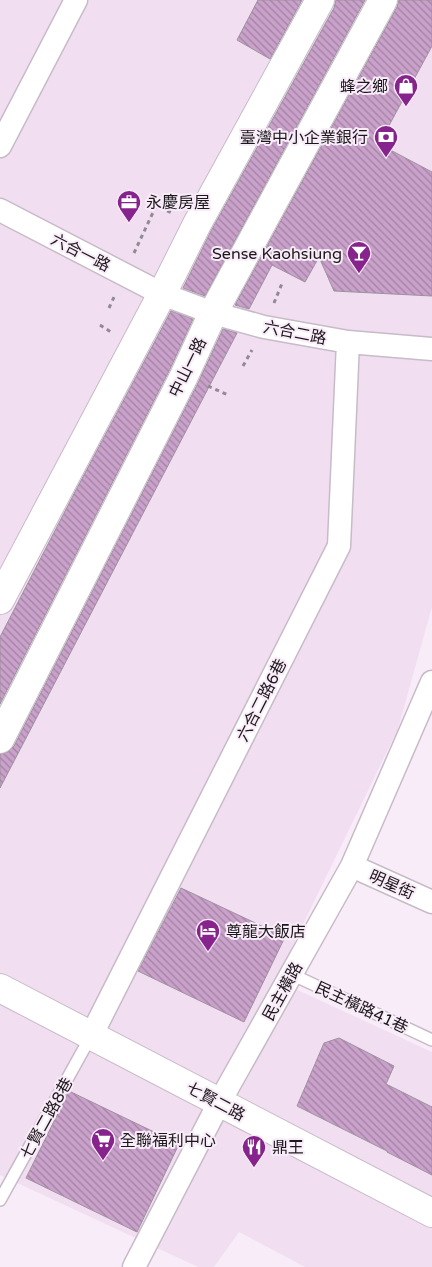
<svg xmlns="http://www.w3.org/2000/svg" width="432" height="1267" font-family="'Varela Round','Noto Sans TC',sans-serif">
<defs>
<pattern id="building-back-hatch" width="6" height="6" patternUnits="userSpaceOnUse" patternTransform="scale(1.25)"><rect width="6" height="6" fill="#c9a1ca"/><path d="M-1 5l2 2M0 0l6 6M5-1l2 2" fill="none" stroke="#a282a3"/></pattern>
</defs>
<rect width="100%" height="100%" fill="#f9ecf9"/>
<path fill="#f1dff1" d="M0 0H432V607L398 729 276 980 432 1052V1267H305L239 1232 214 1267H198L0 1175Z"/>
<path fill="url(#building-back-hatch)" stroke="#9d929e" d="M258 0H302L270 59 237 40Z
M336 0H365L205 296 183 288 211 231 334 8Z
M399 0H432V46L379 144 432 172V296L334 291 319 257 305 282 272 265 249 309 235 305 397 7Z
M171 311 193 319 170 369 0 704V637L76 490Z
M223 329 237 333 0 788V754L8 752 14 746 198 383Z
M181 888 285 937 244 1022 138 971Z
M339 1038 394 1066 386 1084 432 1107V1175L387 1152V1151L297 1106 324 1043Z
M69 1091 179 1144 137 1232 26 1178Z"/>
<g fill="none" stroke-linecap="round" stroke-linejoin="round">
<g stroke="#c7bbc7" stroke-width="14">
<path id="service" d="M291 974 432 1040
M0 1200 91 1036"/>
</g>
<g stroke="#c7bbc7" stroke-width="25">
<path id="minor" d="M0 146 76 0
M0 210 162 294 213 313 264 327 348 342 432 349
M352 866 432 902
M91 1036 339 546 348 342
M134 1267 219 1103 352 866 432 682"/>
</g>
<g stroke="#c7bbc7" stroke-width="30">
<path id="tertiary" d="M0 988 432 1213"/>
</g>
<g stroke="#c7bbc7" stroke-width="30">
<path id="secondary" d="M0 600 162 294 197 224 320 0
M0 739 184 376 213 313 383 0"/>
</g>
<path stroke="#928a92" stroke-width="3" stroke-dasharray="4 4" stroke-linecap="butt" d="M134 253 156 206 172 213
M274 303 283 281
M109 308 115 295
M100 325 111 332
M243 366 252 350
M208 386 228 395"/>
<use href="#service" stroke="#fff" stroke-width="11"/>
<use href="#minor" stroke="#fff" stroke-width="22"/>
<use href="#tertiary" stroke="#fff" stroke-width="28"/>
<use href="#secondary" stroke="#fff" stroke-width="28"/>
</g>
<defs>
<g id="shop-pin" transform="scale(1.25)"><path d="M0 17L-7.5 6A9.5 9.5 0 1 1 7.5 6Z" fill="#86238c" stroke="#f9ecf9"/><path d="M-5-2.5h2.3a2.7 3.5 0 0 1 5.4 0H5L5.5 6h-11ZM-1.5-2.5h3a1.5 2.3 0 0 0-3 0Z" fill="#fff"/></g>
<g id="bank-pin" transform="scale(1.25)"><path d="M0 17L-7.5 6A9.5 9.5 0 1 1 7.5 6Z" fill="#86238c" stroke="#f9ecf9"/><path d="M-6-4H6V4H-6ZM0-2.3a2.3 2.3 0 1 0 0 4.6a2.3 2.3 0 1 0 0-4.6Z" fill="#fff"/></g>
<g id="office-pin" transform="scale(1.25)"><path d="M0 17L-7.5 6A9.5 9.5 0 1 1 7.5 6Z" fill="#86238c" stroke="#f9ecf9"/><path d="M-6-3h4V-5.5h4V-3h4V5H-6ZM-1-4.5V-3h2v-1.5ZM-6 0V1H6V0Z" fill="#fff"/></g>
<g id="bar-pin" transform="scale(1.25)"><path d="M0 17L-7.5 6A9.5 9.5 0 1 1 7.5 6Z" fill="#86238c" stroke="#f9ecf9"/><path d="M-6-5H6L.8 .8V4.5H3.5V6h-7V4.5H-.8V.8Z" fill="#fff"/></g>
<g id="hotel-pin" transform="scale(1.25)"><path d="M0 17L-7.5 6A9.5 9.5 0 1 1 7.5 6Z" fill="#86238c" stroke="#f9ecf9"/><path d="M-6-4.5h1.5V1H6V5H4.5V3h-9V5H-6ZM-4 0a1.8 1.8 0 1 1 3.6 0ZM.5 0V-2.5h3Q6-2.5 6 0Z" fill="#fff"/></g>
<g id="supermarket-pin" transform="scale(1.25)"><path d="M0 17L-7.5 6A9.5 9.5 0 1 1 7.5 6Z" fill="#86238c" stroke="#f9ecf9"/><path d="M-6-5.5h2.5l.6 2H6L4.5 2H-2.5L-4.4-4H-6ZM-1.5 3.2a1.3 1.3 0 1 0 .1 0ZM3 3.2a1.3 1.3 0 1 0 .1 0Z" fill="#fff"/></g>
<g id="restaurant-pin" transform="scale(1.25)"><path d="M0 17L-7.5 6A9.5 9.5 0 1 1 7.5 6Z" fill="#86238c" stroke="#f9ecf9"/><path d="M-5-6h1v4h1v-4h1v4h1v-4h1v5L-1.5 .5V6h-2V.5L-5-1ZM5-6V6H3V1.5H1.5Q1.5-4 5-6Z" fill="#fff"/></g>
</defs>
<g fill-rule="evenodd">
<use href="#shop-pin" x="406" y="86"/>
<use href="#bank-pin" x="386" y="137"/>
<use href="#office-pin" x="129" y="202"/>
<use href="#bar-pin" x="359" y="253"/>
<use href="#hotel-pin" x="208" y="931"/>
<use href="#supermarket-pin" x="103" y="1140"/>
<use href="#restaurant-pin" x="254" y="1147"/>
</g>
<g text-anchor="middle" stroke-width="4" stroke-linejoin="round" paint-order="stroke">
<g font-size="16" fill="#1b171b" stroke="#f9ecf9" text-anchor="start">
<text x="388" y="92" text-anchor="end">蜂之鄉</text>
<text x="368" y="143" text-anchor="end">臺灣中小企業銀行</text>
<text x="146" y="208">永慶房屋</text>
<text x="342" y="259" text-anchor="end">Sense Kaohsiung</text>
<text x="226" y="937">尊龍大飯店</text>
<text x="120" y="1146">全聯福利中心</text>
<text x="272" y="1153">鼎王</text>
</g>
<g font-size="16" fill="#1b171b" stroke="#f9ecf9">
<text transform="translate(81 252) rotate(27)" y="6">六合一路</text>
<text transform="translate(295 332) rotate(11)" y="6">六合二路</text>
<text transform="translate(187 367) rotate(-64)" y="6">中山一路</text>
<text transform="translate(261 700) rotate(-63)" y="6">六合二路6巷</text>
<text transform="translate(392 884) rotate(24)" y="6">明星街</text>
<text transform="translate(282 991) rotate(-61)" y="6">民主橫路</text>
<text transform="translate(362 1007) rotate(25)" y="6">民主橫路41巷</text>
<text transform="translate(216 1101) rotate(28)" y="6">七賢二路</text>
<text transform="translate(46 1118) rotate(-61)" y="6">七賢二路8巷</text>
</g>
</g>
</svg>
